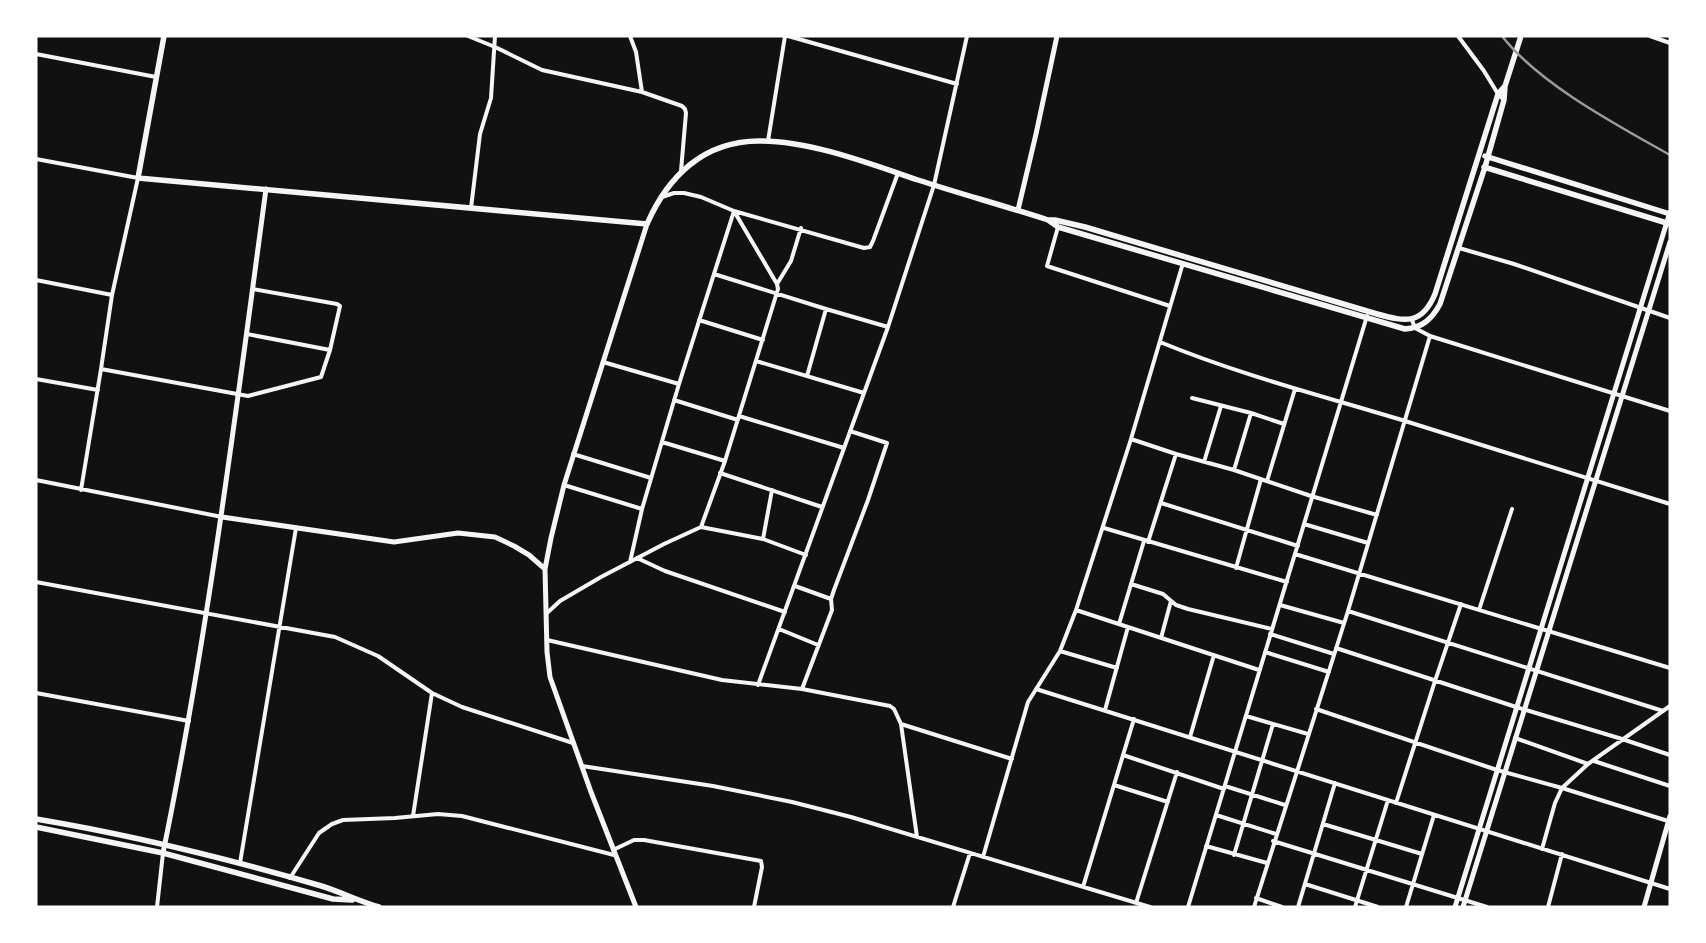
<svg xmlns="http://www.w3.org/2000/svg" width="1706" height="943" font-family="Mulish,sans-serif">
<rect width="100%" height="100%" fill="#111"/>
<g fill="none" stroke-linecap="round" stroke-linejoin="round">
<path stroke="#f5f5f5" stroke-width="4" d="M468 36 495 47 542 70 642 92 682 106 685 109 686 113 681 171
M630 36 636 52 642 92
M788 36 957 84
M1458 36 1484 71 1498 94 1504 100
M1650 36 1670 43
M36 54 156 77
M768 141 785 36
M36 159 138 178 112 295 101 369 81 490
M662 197 674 193H684L701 197 734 211 864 248 870 247 873 241 898 173
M471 208 480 134 491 98 495 36
M1058 227 1047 266 1170 306
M1459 248 1514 264 1670 318
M714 274 826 309 888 327
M36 280 112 295
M777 284 791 261 801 228
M699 320 763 340
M1412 320 1415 328 1430 336 1670 411
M247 334 330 350
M1160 342C1240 375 1323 396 1405 421 1494 448 1582 476 1670 504
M756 361 864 393
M603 362 679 384
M101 369 248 396 321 377 330 350 340 306 337 304 253 289
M807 376 826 309
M36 379 98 390
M1192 398 1251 413 1284 424
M674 400 738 420
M739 416 844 448
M1131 439 1176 454 1234 470 1311 496 1377 515
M662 442 725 461
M573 454 651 478
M1204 462 1221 406
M1234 470 1251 413
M720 473 822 507
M36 480 222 517
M1267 481 1295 389
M564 485 642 509
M1161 503 1298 546
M1304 524 1368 543
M701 527 725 461 778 289 777 284 734 211
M1104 528 1287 582
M763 539 772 490
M1148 542 1176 454
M1295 554 1670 668
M637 558 665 571 785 612
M630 562 642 509 679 384 734 211
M1236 568 1261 479
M36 582 335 637 378 656 432 693 462 707 573 743
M1131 584 1163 594 1176 605 1188 609 1272 629
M795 586 831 599
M1280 605 1344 623
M1076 610 1259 670
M1479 610 1512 509
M1348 611 1663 711
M547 613 560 601 601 577 664 544 701 527 763 539 806 555
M1119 624 1144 541
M779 629 818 645
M1270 634 1334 654
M1161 638 1171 601
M547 640 722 680 802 689 890 706 894 709 901 724 917 837
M1336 648 1516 707 1622 739 1670 755
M1060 651 1117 668
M1265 652 1329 672
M758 685 888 327 934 185 967 36
M802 689 832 610 831 599 834 590 868 500 887 443 850 431
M1036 689 1670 889
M36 693 189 721
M1316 709 1497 770 1562 788 1668 821
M1105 710 1128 627
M1246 716 1308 734
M901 724 1012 759
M1190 737 1214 655
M1515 738 1588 764
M1123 755 1224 789
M1594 761 1670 786
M582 766 713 786 792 802 851 817 1150 907
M1114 785 1168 802
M1225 786 1285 805
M1396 803 1435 681 1461 604
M1216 815 1276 834
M413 816 432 693
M1323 824 1422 854
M1273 841 1487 907
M1206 846 1267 863
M1542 849 1555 803 1562 788 1588 764 1670 706
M613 850 634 840H644L761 861 762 867 754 907
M1234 855 1273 724
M983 857 1028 702 1060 651 1076 610 1131 439 1183 263
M240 863 296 528
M290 878 319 833 332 824 343 820 395 818 438 814 462 816 614 855
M1305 884 1378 907
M1083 887 1134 719
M1256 898 1282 907
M1136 903 1177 772
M157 907 163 853
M953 907 970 853
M1188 907 1367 316
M1254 907 1348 611 1430 336
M1298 907 1335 783
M1355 907 1388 800
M1406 907 1434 815
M1548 907 1562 854"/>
<path stroke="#f5f5f5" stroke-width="5" d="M1018 210 1036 134 1057 36
M222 517 394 542 458 533 495 537 514 546 529 555 545 569
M163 853C208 634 236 411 266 189
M636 907 591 792 550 677 547 652 545 569 551 538 564 485 647 224
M1455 907 1670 212
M1463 907 1670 242
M1644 907 1670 816"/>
<path stroke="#f5f5f5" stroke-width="5.5" d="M164 36 138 178 647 224C668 176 704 141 759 141 808 140 871 164 918 180 961 194 1005 206 1048 220L1058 227 1405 329C1422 328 1432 319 1440 304L1485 167 1504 100 1505 86 1521 36
M1485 156 1670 214
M1484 167 1670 224
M1048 220H1055L1085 227 1377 314C1406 322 1422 325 1435 294L1498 94 1504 87
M36 819C132 835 225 858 318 885 339 891 358 901 379 907
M36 827 163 853 333 899 352 900"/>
<path stroke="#9a9a9a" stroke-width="2.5" d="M1502 36C1539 84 1617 125 1670 155"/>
</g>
<rect width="1706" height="943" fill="none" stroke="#ffffff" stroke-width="75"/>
</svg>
